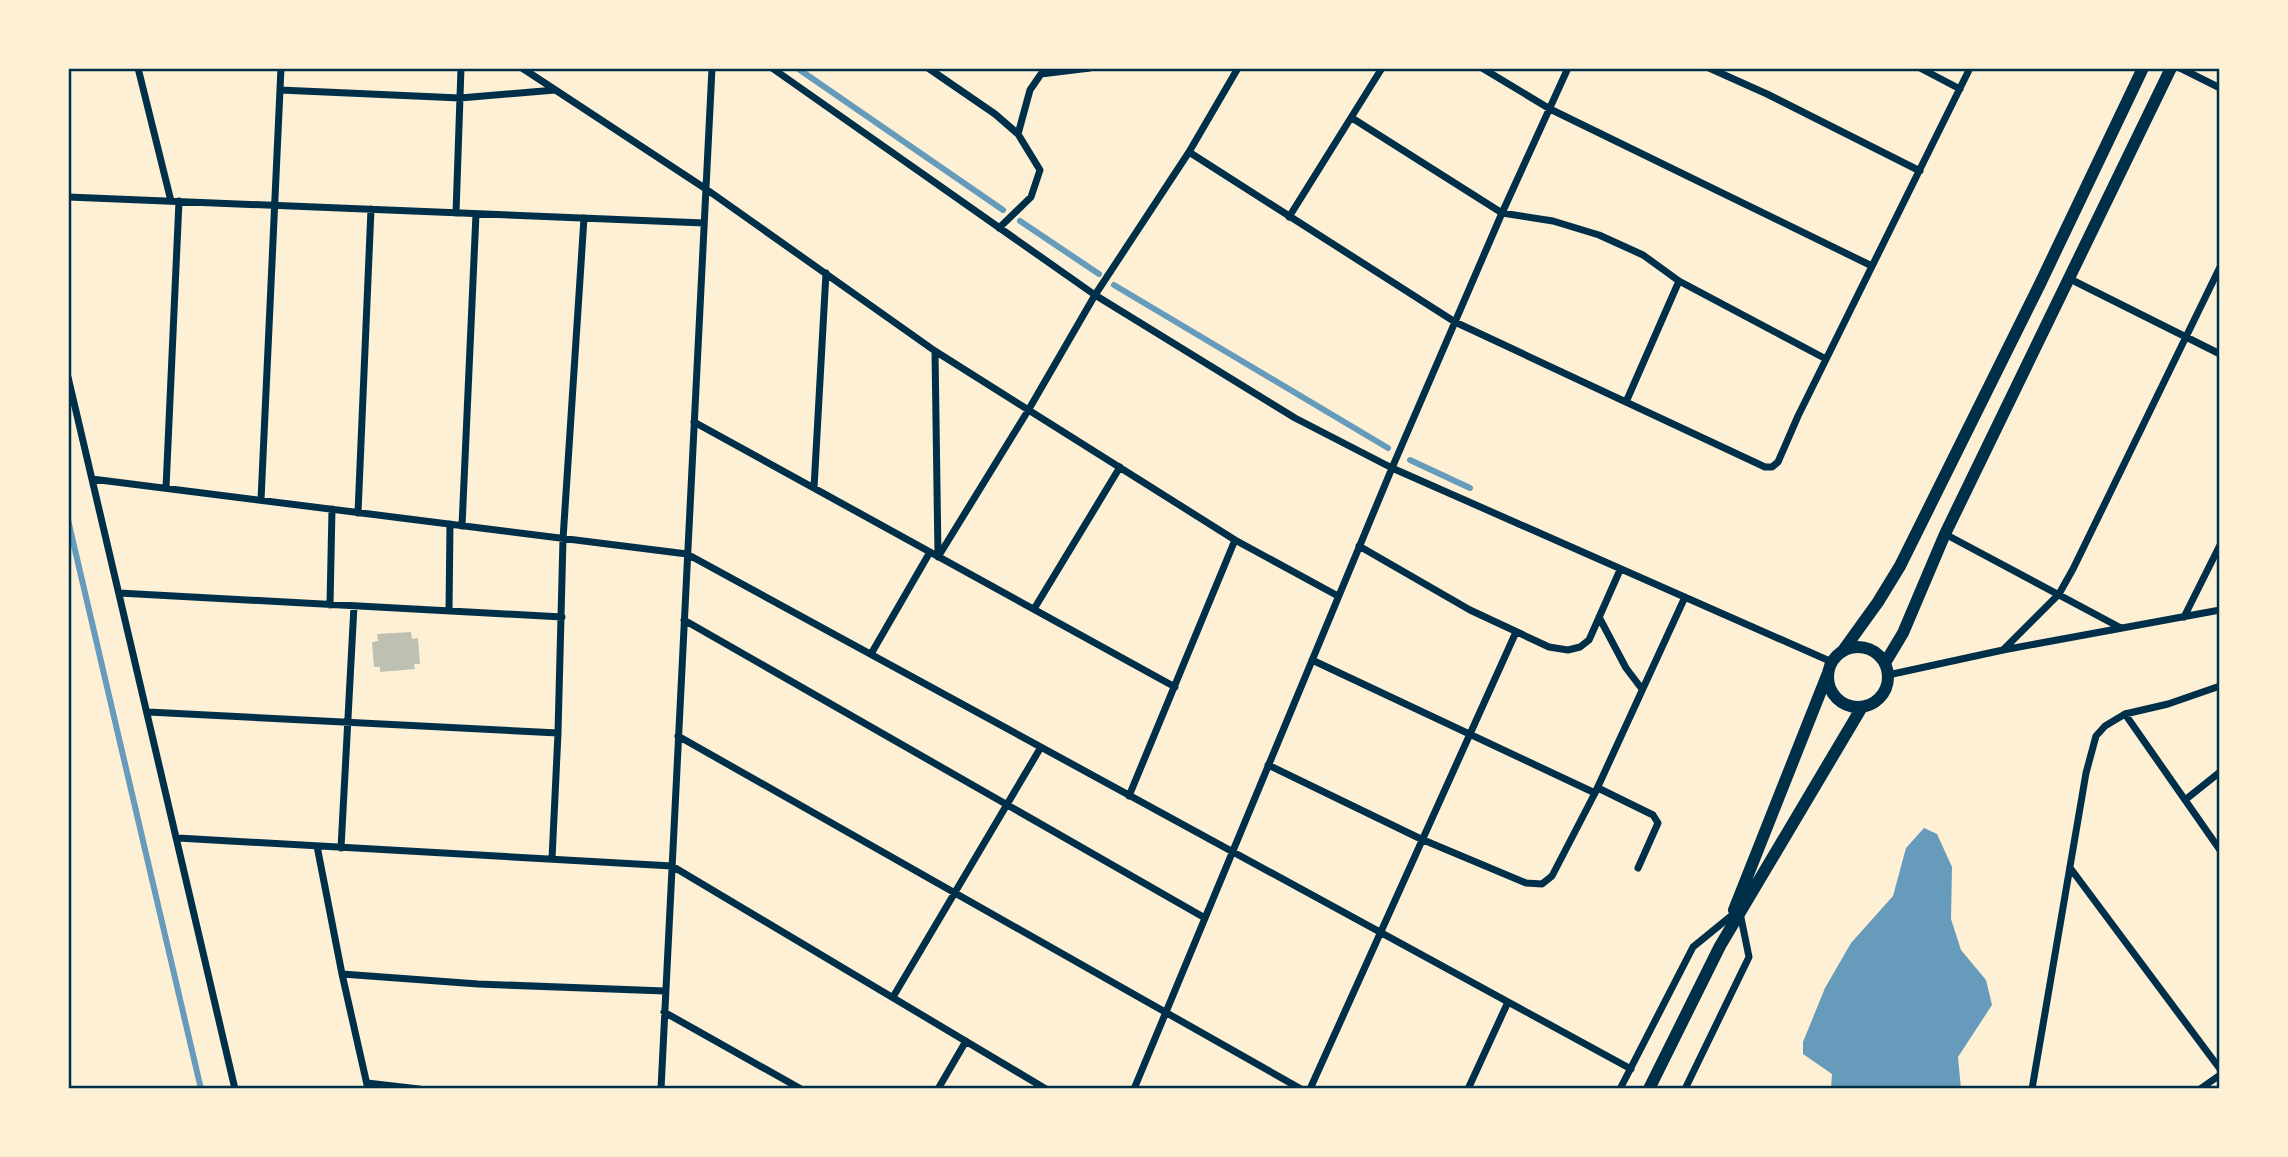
<svg xmlns="http://www.w3.org/2000/svg" width="2288" height="1157" font-family="Raleway,sans-serif">
<rect width="100%" height="100%" fill="#fdf0d5"/>
<path fill="#669bbc" d="M1924 828 1937 834 1952 867 1951 919 1961 950 1986 980 1992 1005 1958 1057 1961 1089H1831L1832 1074 1803 1054V1042L1825 988 1851 943 1893 896 1906 848Z"/>
<g fill="none" stroke-linecap="round" stroke-linejoin="round">
<path stroke="#669bbc" stroke-width="6" d="M797 68 1003 210
M1020 221 1099 274
M1114 285 1388 448
M1410 460 1470 488
M68 520 201 1089"/>
</g>
<path fill="#bec0b2" d="M411 632 412 639 418 638 420 664H414L415 669 380 672V667H374L372 642 378 641 377 634Z"/>
<g fill="none" stroke-linecap="round" stroke-linejoin="round">
<path stroke="#003049" stroke-width="7" d="M138 68 171 201
M522 68 706 189 935 351 1235 540 1338 596
M772 68 1095 295 1295 418 1392 468 1832 662
M928 68 995 114 1018 134 1040 170 1031 197 999 228
M1482 68 1550 109 1872 266
M1709 68 1767 94 1920 171
M1920 68 1960 89
M2180 68 2220 88
M280 90 460 98 555 90
M1352 118 1502 213 1553 221 1599 235 1643 255 1679 281 1826 359
M1018 134 1030 90 1041 74 1090 68
M1189 152 1455 322 1765 467H1772L1778 462 1798 416 1970 68
M68 197 704 223
M456 213 461 68
M1289 217 1382 68
M2068 278 2220 354
M935 351 938 556
M68 377 235 1089
M1626 402 1679 281
M694 422 1175 687
M92 479 687 554 1631 1069
M166 488 179 201
M814 488 826 273
M261 500 281 68
M358 513 371 209
M462 526 476 214
M1945 534 2121 628
M1359 546 1470 610 1549 647 1568 650 1580 647 1589 640 1620 570
M938 557 1029 409 1095 295 1189 152 1238 68
M119 593 562 617
M330 605 332 509
M1034 609 1120 467
M449 611 450 524
M1599 617 1626 668 1642 689
M2184 617 2220 545
M684 620 1205 918
M2003 650 2059 594 2073 569 2220 267
M871 654 930 552
M1888 675 2003 650 2220 610
M148 712 558 733
M2125 714 2220 850
M678 736 1301 1089
M1268 765 1421 839 1526 883 1542 884 1552 876 1595 793 1312 660
M1598 788 1653 815 1658 823 1638 868
M1595 793 1685 597
M1129 796 1235 540
M2185 800 2220 772
M178 838 672 866 1046 1089
M317 846 342 974 368 1089
M341 848 354 606
M552 859 558 733 563 539 584 218
M2071 869 2220 1069
M342 974 478 984 665 991
M893 997 1041 747
M664 1012 801 1089
M367 1083 419 1089
M661 1089 712 68
M938 1089 966 1041
M1134 1089 1392 468 1502 213 1568 68
M1310 1089 1516 632
M1468 1089 1508 1002
M1620 1089 1693 947 1731 916
M1685 1089 1749 957 1740 913
M2032 1089 2086 773 2096 736 2105 726 2125 714 2168 704 2220 686
M2200 1089 2220 1075"/>
<path stroke="#003049" stroke-width="12" d="M1828 677a30 30 0 1 1 60 0a30 30 0 1 1-60 0Z
M1842 652 1878 602 1900 566 2039 286 2143 68
M1885 663 1903 633 1945 534 2171 68
M1734 910 1828 673
M1649 1089 1720 946 1862 707"/>
</g>
<rect width="2288" height="1157" fill="none" stroke="#fdf0d5" stroke-width="140"/>
<rect x="70" y="70" width="2148" height="1017" fill="none" stroke="#003049" stroke-width="2.5"/>
</svg>
